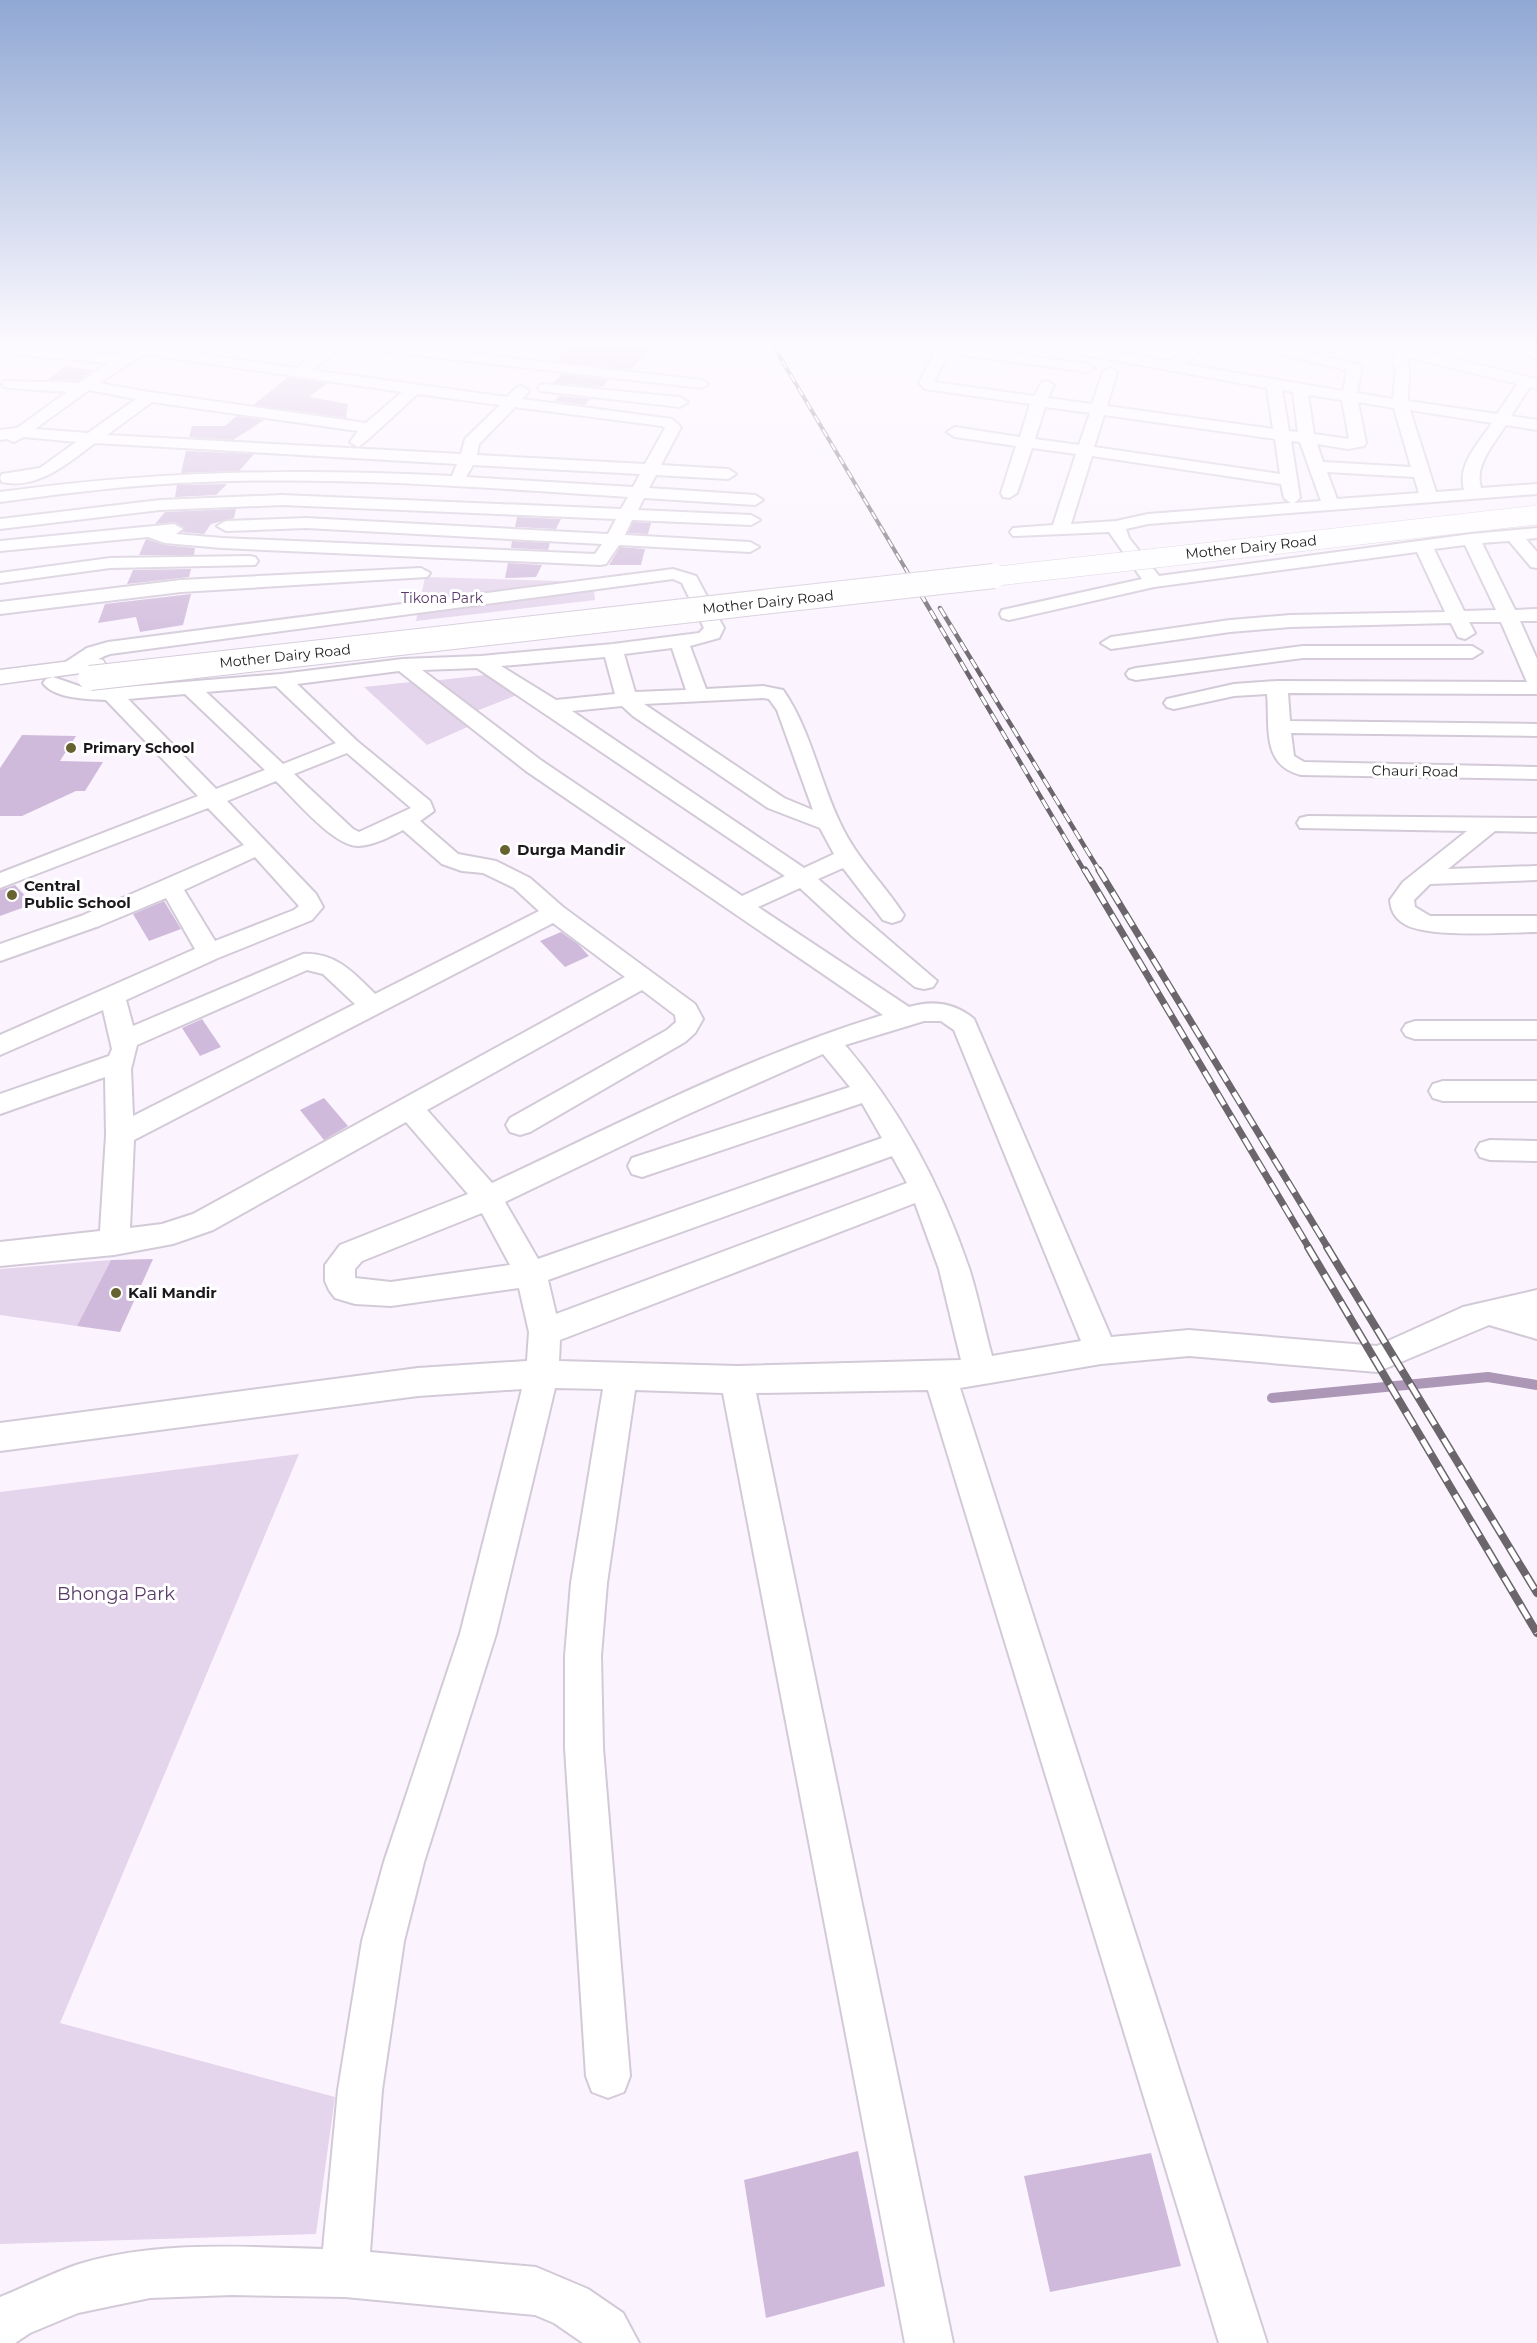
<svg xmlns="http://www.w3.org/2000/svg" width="1537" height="2343" font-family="Montserrat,sans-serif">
<rect width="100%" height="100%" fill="#fbf4ff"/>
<path fill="#e4d4ec" d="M425 577 593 582 595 600 416 621Z
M494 674 522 693 474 712 431 681Z
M420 681 472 725 427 745 364 687Z
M111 1260 77 1326 0 1315V1269Z
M299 1454 60 2023 335 2097 316 2234 0 2244V1492Z"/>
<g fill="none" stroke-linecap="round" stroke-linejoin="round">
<path stroke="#ac97b6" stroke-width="10" d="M1272 1398 1488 1377 1537 1385"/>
</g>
<path fill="#d0badb" d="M568 347H652L631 370 557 361Z
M65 366 94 370 78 381 48 380Z
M562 374 609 380 602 387 553 383Z
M288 377 328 383 309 397 348 404 346 418 253 405Z
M560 396 590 399 585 405 554 401Z
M237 416 264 420 233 440 189 437 192 426H225Z
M186 451 254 454 239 471 181 473Z
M227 484 216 495 175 497 177 485Z
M236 509 234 518 211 524 204 534 182 532 185 528 175 522 155 524 165 512Z
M517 517 561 519 556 529 515 527Z
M633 522 651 523 648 534 628 533Z
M146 539 165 545 195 548 194 555H139Z
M512 541 550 543 548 550 511 548Z
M620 547 645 549 641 565H609Z
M508 563 542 565 536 577 505 578Z
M191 569 189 577 127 584 133 570Z
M191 594 183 625 140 632 136 617 98 623 105 604Z
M22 735 76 736 60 761 103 762 85 791H76L22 816H0V768Z
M15 885 33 904 0 916V890Z
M164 901 181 929 149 941 133 914Z
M561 932 578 944 589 956 565 967 540 941Z
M202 1019 221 1047 200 1056 182 1028Z
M324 1098 348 1126 324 1140 300 1110Z
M153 1259 120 1332 77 1326 111 1260Z
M858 2151 885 2286 766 2318 744 2180Z
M1151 2153 1181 2266 1050 2292 1024 2176Z"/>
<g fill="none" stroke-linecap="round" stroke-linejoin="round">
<g stroke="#d3cad8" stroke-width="4">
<path id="minor" d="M0 347 121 355 127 352 118 347H153L297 368 325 347H341L312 370 507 397 516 388 521 386 529 391 522 399 672 419 681 427 661 465 728 469 736 474 728 479 656 475 649 488 755 495 763 500 755 505 644 498 638 510 751 515 760 520 751 525 632 520 625 535 750 542 759 547 750 552 619 545 606 564 600 565 222 548 165 543 148 537 0 551V541L174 524 183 529 176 534 222 538 595 554 602 544 306 528 226 531 217 526 226 521 306 518 608 534 616 519 282 505 160 510 0 529V519L160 500 282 495 621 509 628 497C487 488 345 476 204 482 136 484 68 493 0 502V492C155 471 296 468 452 476L457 464 95 443C68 463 38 490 2 482L0 478 2 474 40 468 76 442 24 437 14 442 7 439 0 440V430L17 428 67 392 9 388 4 387 2 384 4 381 79 383 108 363 0 353ZM144 354 402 392 366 423 149 392 99 383ZM89 390 136 399 88 433 35 429ZM417 394 500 405 465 439 461 454 107 435 152 402 358 431 350 442 358 447C362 446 409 402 417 394ZM515 407 662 426 665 428 645 464 477 455 479 444ZM473 465 640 474 633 487 466 477Z
M373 347H415L701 380 708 384 701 388 380 351Z
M928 347H964L1087 364 1094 368 1087 372 948 353 934 382 1034 396 1042 382 1047 381 1054 385 1048 398 1092 404 1103 372 1110 368 1117 372 1107 406 1273 429 1267 388 1063 351 1056 347H1086L1168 361 1192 347H1208L1184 364 1343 391 1347 370 1262 350 1260 347H1286L1360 365 1362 368 1357 393 1393 399 1396 368 1392 360 1402 349 1407 348 1414 352 1407 361C1412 372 1407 388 1408 401L1497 414 1521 379H1531L1533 382 1511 416 1537 420V430L1506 425C1494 444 1474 465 1481 488L1537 484V494L1148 524 1126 529 1129 538 1159 576 1471 534 1537 528V538L1526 539 1537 552V568L1531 567 1509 541 1482 543 1515 610 1537 609V621H1520L1537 659V694L1288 693 1290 721 1537 724V736L1291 733 1294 756 1304 762 1537 767V779L1301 775C1261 765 1270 727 1267 694L1234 696 1174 709 1167 707 1164 703 1167 699 1234 684 1277 681 1527 682 1501 622H1469L1475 633 1465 639 1458 637 1451 623 1290 627 1230 632 1111 649 1101 643 1111 637 1230 620 1290 615 1445 612 1417 552 1154 587 1009 620 1002 618 1000 614 1002 610 1142 579 1109 532 1013 536 1010 532 1013 528 1053 525 1076 454 1032 448 1017 493 1009 498 1003 497 1001 493 1016 446 955 437 947 432 955 427 1020 437 1030 404 925 389 919 383 935 351ZM1282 390 1293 392 1298 432 1289 431ZM1308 395 1342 400 1349 439 1314 434ZM1358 402 1394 408 1411 467 1323 462 1317 444 1348 449 1364 446 1366 443ZM1045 407 1090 413 1079 445 1035 439ZM1410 410 1492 423C1479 443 1457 464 1464 490L1436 492ZM1104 415 1275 439 1280 474 1094 447ZM1291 441 1300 442 1321 501 1294 503 1300 498ZM1092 456 1281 484 1284 498 1291 503 1148 514 1116 521 1071 524ZM1327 472 1414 477 1419 493 1337 499ZM1465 545 1496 610 1464 611 1434 549Z
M1524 347H1537V359L1532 358Z
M545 384 680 397 688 402 680 407 540 391 538 388 540 385Z
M249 556 255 557 258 561 255 565 110 568 0 583V573L110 558Z
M421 568 430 573 427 577 181 592 0 614V602L181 580Z
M673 569 696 576 724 628 719 638 690 646 706 689 763 686 783 690C811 730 819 780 841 825 857 859 884 884 904 915L901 920 892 923 883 920 843 868 818 879 937 981 933 987 924 989 915 987 853 937 800 888 758 907 909 1007C932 1000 955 1003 974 1019L1111 1337 1189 1330 1377 1346 1463 1307 1537 1290V1339L1489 1325 1377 1372 1189 1356 1101 1364 960 1388 1267 2343H1219L928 1390 756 1393 953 2343H905L723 1393 635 1390 607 1583 601 1656 603 1748 630 2076 624 2092 608 2098 592 2092 586 2076 565 1748V1656L571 1583 603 1389 555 1388 496 1634 424 1862 404 1941 382 2090 370 2252 536 2267 588 2289 623 2313 639 2343H583L554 2323 535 2315 345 2297 232 2295 150 2298 78 2313 30 2333 15 2343H0V2297C25 2287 50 2274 76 2265 155 2240 242 2247 323 2249L338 2090 362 1941 384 1862 460 1634 522 1389 418 1396 0 1451V1423L418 1368 527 1361 529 1332 519 1288 391 1306 355 1304 335 1298 329 1290 325 1281V1265L340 1245 468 1194 406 1122 213 1230 173 1244 114 1255 0 1266V1242L100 1231 106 1135 105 1077 0 1114V1094L109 1056 112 1049 103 1010 0 1055V1035L195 949 166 898 99 926 0 961V944L81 916 244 845 208 808 0 888V873L198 796 106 700C89 699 54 699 43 683L46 679 53 677 82 687 112 688 281 674 403 659 481 656 613 644 699 633 704 628 682 583 673 579 110 654C93 659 76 678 58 673L55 669 87 648 108 642ZM672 648 686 690 635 692 624 654ZM605 657 615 694 556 700 501 666ZM477 668 785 876 742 896 542 761 422 670ZM399 671 526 771 883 1015C748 1056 620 1123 492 1183L427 1110 642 990 675 1015 676 1022 667 1030 510 1118 506 1125 510 1132 520 1135 530 1132 685 1042 695 1033 703 1019 695 1004 563 907 530 878 496 861 458 854 420 821 434 811 430 801 357 741 297 684ZM276 686 336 743 283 764 206 692ZM185 694 265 770 216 789 128 699ZM763 698 769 699 777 710 813 810 784 798 644 704ZM622 706 633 716 768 808 820 828 834 854 804 868 572 711ZM347 753 411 808 359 832 353 829 294 774ZM276 781C294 798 334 847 359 846 375 845 389 837 403 830L442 864 462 871 483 873 514 888 539 911 375 994C354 973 335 952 303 954L133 1026 126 1000 218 958 312 920 323 907 316 894 227 801ZM255 857 299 906 294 910 215 941 184 890ZM553 923 625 977 193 1214 162 1224 130 1228 134 1140ZM307 970 323 974 355 1004 133 1116 131 1069 137 1045ZM924 1021H941L954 1030 1081 1341 992 1356C984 1327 978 1296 969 1268 941 1186 901 1110 845 1045ZM823 1054 850 1087 632 1158 628 1166 632 1174 642 1177 862 1103 882 1138 538 1259 505 1202 684 1116ZM892 1156 907 1183 556 1314 548 1280ZM915 1203 939 1269 961 1360 737 1366 559 1361 560 1340ZM482 1213 510 1265 391 1282 355 1278V1269L362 1261Z
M1303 646H1472L1482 652 1472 658H1303L1136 680 1129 678 1126 674 1129 670 1136 668Z
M1308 816 1537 818V832L1495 831 1448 869 1537 866V880L1430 884 1414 900 1415 907 1430 916H1537V932C1507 932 1425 939 1403 923 1394 917 1391 910 1390 900L1403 882 1467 831 1300 828 1297 823 1300 818Z
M1415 1021H1537V1039H1415L1406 1036 1402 1030 1406 1024Z
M1443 1081H1537V1101H1443L1433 1098 1429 1091 1433 1084Z
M1490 1140 1537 1141V1161L1490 1160 1480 1157 1476 1150 1480 1143Z"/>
</g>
<g stroke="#d3cad8" stroke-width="3">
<path id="major" d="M1380 347H1407L1537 379V389L1382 351Z
M95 658 103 660 106 665 103 670 0 684V670Z"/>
</g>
<use href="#minor" fill="#fff" fill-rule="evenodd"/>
<use href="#major" fill="#fff" fill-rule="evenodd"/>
<g stroke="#6a666c" stroke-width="4">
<path id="rail-far3" d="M774 347 911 578"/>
</g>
<g stroke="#6a666c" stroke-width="4.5">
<path id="rail-far2" d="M910 576 1085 872
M940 608 1100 872"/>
</g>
<g stroke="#6a666c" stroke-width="7">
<path id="rail-far1" d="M1085 870 1309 1248
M1099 870 1328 1248"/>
</g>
<g stroke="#6a666c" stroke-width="8">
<path id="rail" d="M1308 1247 1537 1633
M1327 1247 1537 1593"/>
</g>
<use href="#rail-far3" stroke="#fff" stroke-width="2" stroke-dasharray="8" stroke-linecap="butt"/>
<use href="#rail-far2" stroke="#fff" stroke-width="3" stroke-dasharray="10" stroke-linecap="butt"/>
<use href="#rail-far1" stroke="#fff" stroke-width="4.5" stroke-dasharray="13" stroke-linecap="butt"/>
<use href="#rail" stroke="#fff" stroke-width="5" stroke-dasharray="16" stroke-linecap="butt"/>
<g stroke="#d3cad8" stroke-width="20" stroke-linecap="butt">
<path id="major-bridge-far1" d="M980 578 1537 515"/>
</g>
<g stroke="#d3cad8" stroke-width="26" stroke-linecap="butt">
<path id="major-bridge" d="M90 678 994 576"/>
</g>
<use href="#major-bridge-far1" stroke="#fff" stroke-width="19"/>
<use href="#major-bridge" stroke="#fff" stroke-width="24"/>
</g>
<linearGradient id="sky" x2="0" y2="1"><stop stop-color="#90a8d4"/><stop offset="0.51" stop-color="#fdfaff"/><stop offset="1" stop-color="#fdfaff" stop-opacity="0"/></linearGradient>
<rect width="1537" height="675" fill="url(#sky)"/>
<g fill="#676330" stroke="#fff" stroke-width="2">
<circle cx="71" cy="748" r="6"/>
<circle cx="505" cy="850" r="6"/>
<circle cx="12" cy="895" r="6"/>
<circle cx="116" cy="1293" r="6"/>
</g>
<g text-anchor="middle" stroke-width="6" stroke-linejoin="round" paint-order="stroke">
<g font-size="14" fill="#1c191d" stroke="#fff">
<text transform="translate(1251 547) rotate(-6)" y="5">Mother Dairy Road</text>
<text transform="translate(768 602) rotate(-6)" y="5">Mother Dairy Road</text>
<text transform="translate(285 656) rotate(-6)" y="5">Mother Dairy Road</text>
<text transform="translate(1415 771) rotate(1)" y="5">Chauri Road</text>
</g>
<g font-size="14" fill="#5a3b68" stroke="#fff">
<text x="442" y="603">Tikona Park</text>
</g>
<g font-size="14" font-weight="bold" fill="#1c191d" stroke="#fff" text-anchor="start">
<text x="83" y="753">Primary School</text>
</g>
<g font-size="15" font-weight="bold" fill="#1c191d" stroke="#fff" text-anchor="start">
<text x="517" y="855">Durga Mandir</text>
<text x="24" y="891">Central<tspan x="24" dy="17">Public School</tspan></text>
<text x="128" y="1298">Kali Mandir</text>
</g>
<g font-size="18" fill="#5a3b68" stroke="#fff">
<text x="116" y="1600">Bhonga Park</text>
</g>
</g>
</svg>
